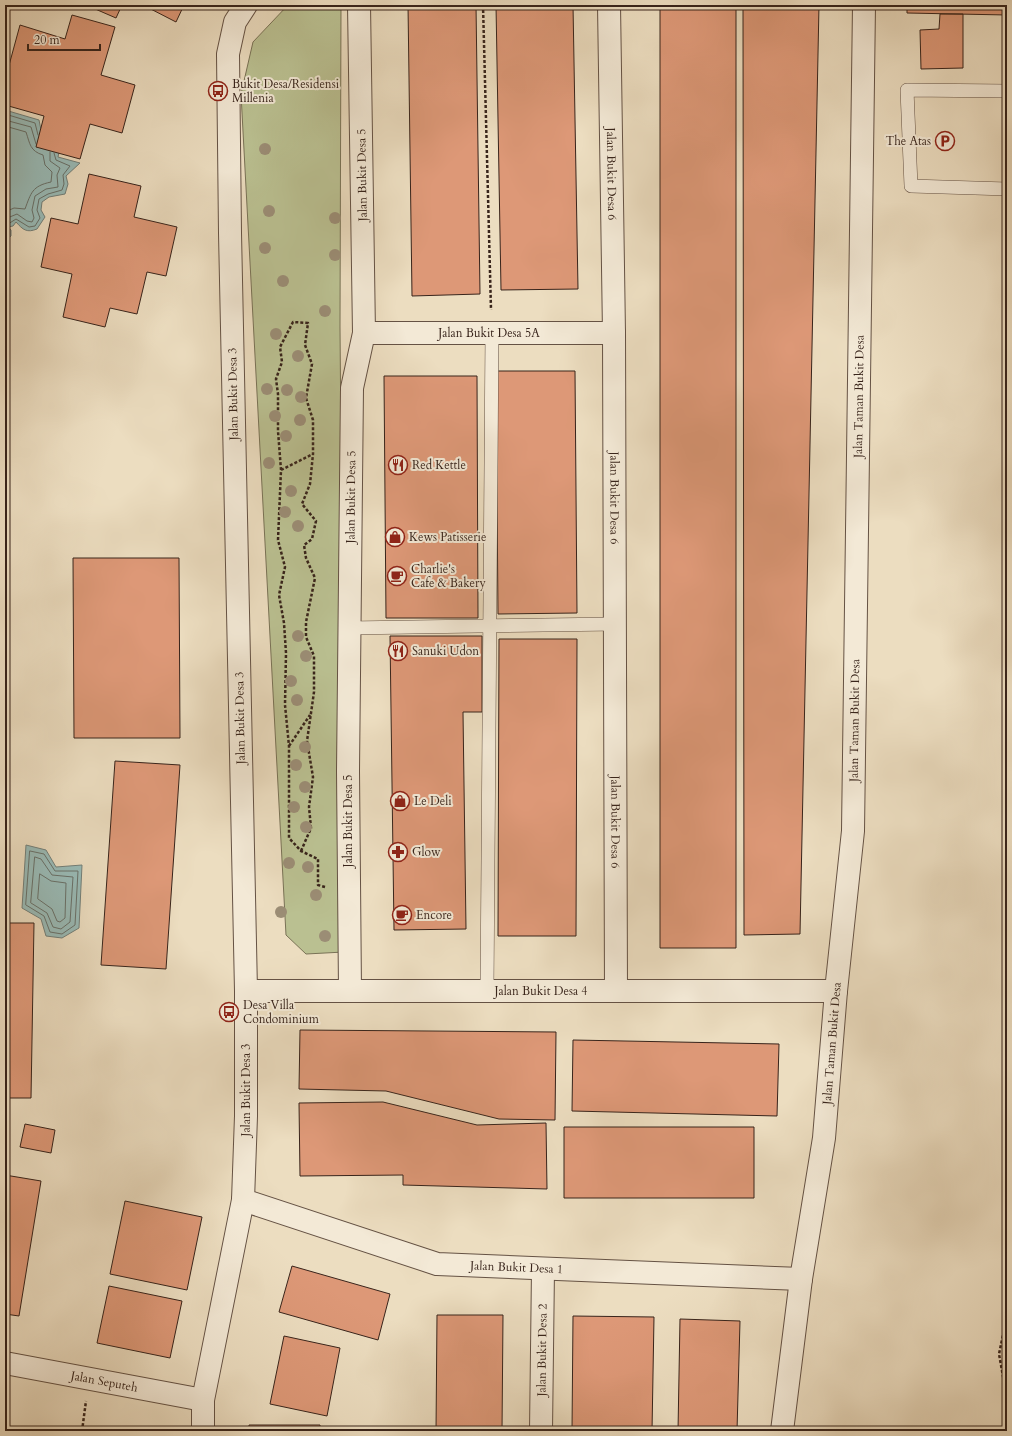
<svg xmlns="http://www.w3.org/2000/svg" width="1012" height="1436" font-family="Cardo,serif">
<rect width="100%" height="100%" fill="#ecddc0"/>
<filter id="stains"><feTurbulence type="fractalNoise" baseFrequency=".005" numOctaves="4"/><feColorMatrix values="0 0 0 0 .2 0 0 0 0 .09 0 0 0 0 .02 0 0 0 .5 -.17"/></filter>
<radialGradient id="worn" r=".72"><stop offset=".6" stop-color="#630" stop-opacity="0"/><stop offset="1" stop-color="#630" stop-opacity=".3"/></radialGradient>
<path fill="#bac091" stroke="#797256" d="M288 5H341L340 327 345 911 344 952 306 954 286 935 241 94 253 42Z"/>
<path fill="#99bbb7" stroke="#727f79" d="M5 110 39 120 43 140 61 143 58 157 80 163 66 176 68 184 65 194 49 197 42 202 41 210 45 217 37 229C27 233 23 230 16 222L13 226 8 227 11 230V236L5 241Z
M26 845 46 850 56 867 82 865 79 928 62 938 46 936 41 919 22 908Z"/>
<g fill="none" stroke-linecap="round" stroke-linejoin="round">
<path stroke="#687069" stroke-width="1" d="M5 114 35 123 38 135
M5 120 31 127 36 144
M5 126 26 132C30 144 30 151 43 155L45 165 52 172 51 182C32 186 31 193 25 209L14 208 5 212
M5 219 17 214 27 221 32 222 34 218 32 210 35 196 46 189 58 187 57 175 60 168 50 161V152
M5 226 16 219 29 227 35 226 40 218 37 210 39 199 48 194 62 190 64 184 63 175 70 166 56 160 54 153
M30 851 44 854 55 871H78L75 925 62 934 50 932 44 916 26 905Z
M35 857 41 859 52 875 73 877 70 922 61 929 53 927 47 913 31 903Z
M40 874 51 881 66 883 65 918 60 922 57 921 52 909 38 899Z"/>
</g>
<path fill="#dd9877" stroke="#38241b" d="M86 5H122L116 18Z
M143 5H184L176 22Z
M408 5H476L480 294 412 296Z
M496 5H573L578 289 501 290Z
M660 5H736V948H660Z
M743 5H819L800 934 744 935Z
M907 5H1007V15L907 13Z
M940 14H963V68L921 69 920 30 939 29Z
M72 15 115 27 101 75 135 85 122 133 90 124 80 159 36 147 44 116 5 105V80L20 25 65 39Z
M89 174 141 186 134 217 177 227 166 276 147 272 137 314 110 308 105 327 63 317 72 274 41 267 51 218 78 224Z
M496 371H575L577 613 498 614Z
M384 376H477L478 618H386Z
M73 558H179L180 738H74Z
M390 636H482V712H463L466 929 394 930Z
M499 639H577L576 936H498Z
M115 761 180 765 166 969 101 965Z
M5 923H34L31 1098H5Z
M300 1030 556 1032 555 1120 499 1119 386 1091 299 1089Z
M573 1040 779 1044 777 1116 572 1111Z
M383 1102 477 1125 546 1123 547 1189 403 1185V1175L300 1176 299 1103Z
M25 1124 55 1130 51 1153 20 1147Z
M564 1127H754V1198H564Z
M5 1175 41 1181 19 1316 5 1314Z
M125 1201 202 1217 187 1290 110 1274Z
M292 1266 390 1294 378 1340 279 1312Z
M109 1286 182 1301 170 1358 97 1343Z
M437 1315H503L502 1431H436Z
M573 1316 654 1317 652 1431H572Z
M680 1319 740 1321 737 1431H678Z
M284 1336 340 1348 327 1416 270 1404Z
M249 1425H320V1431H249Z"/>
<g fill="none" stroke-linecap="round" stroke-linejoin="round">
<g stroke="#655244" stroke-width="14">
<path id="service" d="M1007 91 907 90 911 186 1007 189
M349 628 615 624
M487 991 492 333"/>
</g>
<g stroke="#655244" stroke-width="24">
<g id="minor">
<path id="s1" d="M609 5 614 333 616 991"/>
<path id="s2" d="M364 333H614"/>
<path id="s3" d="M246 991H836"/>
<path id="s4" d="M350 991 348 771 352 388 364 333 359 5"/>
<path id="s5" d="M243 1200 437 1264 801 1279"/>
<path id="s6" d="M5 1363 203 1400"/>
<path id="s7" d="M203 1431V1400L243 1200 246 1116V991L230 233 228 54 235 22 246 5"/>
<path id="s8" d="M541 1431 543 1269"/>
</g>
</g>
<g stroke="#655244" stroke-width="24">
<g id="tertiary">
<path id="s9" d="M782 1431 801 1279 824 1138 836 991 853 831 864 5"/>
</g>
</g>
<path stroke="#38241b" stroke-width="2.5" stroke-dasharray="3 2" stroke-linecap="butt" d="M483 5 491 310
M281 470 313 454
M289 746 310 715
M301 851 311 828 309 807 313 777 307 741 314 692V656L306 637V622L315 578 306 558 304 545 312 539 316 521 302 504 310 484 313 454V420L306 398 312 364 305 345 308 323 293 322 280 347 282 362 276 379 278 394V431L281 470 278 540 285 567 279 595 284 623 286 653 285 705 289 746V838L301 851 318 859V885L325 887
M1007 1316 999 1354 1004 1382 1007 1385
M82 1431 86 1401"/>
<use href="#service" stroke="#f3e9d6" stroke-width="13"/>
<use href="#minor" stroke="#f3e9d6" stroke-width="22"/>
<use href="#tertiary" stroke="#f3e9d6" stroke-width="22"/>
</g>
<g fill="#9b8d75">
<circle cx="265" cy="149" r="6"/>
<circle cx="269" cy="211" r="6"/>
<circle cx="335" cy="218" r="6"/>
<circle cx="265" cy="248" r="6"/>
<circle cx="335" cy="255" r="6"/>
<circle cx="283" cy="281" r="6"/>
<circle cx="325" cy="311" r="6"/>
<circle cx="276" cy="334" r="6"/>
<circle cx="298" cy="356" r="6"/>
<circle cx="267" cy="389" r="6"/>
<circle cx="287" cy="390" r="6"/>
<circle cx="301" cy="397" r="6"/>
<circle cx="275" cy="416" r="6"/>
<circle cx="300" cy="420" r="6"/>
<circle cx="286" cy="436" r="6"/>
<circle cx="269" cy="463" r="6"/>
<circle cx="291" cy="491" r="6"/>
<circle cx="285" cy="512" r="6"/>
<circle cx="298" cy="526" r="6"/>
<circle cx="298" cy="636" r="6"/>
<circle cx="306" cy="656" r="6"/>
<circle cx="291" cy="681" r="6"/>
<circle cx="297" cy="700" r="6"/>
<circle cx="305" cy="747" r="6"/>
<circle cx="296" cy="765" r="6"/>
<circle cx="305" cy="787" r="6"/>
<circle cx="294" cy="807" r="6"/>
<circle cx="306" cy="827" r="6"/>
<circle cx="289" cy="863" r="6"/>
<circle cx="308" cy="867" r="6"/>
<circle cx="316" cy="895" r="6"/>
<circle cx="281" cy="912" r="6"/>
<circle cx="325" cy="936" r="6"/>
</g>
<defs>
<g id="bus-ring" transform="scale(1)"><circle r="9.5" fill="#f3e9d6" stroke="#8f2418" stroke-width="1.5"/><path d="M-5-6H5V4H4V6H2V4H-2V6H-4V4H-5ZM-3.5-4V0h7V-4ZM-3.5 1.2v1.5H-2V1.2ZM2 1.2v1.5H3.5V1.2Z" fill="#8f2418"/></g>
<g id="parking-ring" transform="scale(1)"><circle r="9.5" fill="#f3e9d6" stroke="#8f2418" stroke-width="1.5"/><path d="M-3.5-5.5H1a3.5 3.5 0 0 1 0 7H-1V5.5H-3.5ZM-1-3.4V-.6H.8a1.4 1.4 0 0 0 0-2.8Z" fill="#8f2418"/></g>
<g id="restaurant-ring" transform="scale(1)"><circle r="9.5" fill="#f3e9d6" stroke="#8f2418" stroke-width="1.5"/><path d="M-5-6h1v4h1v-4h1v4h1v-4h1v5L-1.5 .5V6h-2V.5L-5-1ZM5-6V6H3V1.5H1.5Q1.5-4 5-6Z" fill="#8f2418"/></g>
<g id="shop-ring" transform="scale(1)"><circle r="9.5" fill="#f3e9d6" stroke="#8f2418" stroke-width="1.5"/><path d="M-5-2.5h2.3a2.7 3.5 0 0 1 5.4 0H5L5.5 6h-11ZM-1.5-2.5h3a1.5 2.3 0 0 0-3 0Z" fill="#8f2418"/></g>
<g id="cafe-ring" transform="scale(1)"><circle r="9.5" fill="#f3e9d6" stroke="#8f2418" stroke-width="1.5"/><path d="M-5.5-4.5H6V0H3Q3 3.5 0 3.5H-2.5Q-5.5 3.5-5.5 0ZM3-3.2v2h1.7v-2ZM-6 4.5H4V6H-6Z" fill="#8f2418"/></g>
<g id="pharmacy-ring" transform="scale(1)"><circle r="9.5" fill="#f3e9d6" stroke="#8f2418" stroke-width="1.5"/><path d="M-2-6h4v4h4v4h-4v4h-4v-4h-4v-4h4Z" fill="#8f2418"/></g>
</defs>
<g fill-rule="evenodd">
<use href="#bus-ring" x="218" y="91"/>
<use href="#parking-ring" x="945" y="141"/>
<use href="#restaurant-ring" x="398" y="465"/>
<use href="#shop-ring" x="395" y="537"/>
<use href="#cafe-ring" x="397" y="576"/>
<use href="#restaurant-ring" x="398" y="651"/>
<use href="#shop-ring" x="400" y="801"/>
<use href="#pharmacy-ring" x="398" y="852"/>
<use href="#cafe-ring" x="402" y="915"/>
<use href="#bus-ring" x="229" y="1012"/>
</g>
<g text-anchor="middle" stroke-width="4" stroke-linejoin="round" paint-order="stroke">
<g font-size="12" fill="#38241b" stroke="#f3e9d6" text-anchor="start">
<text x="232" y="88">Bukit Desa/Residensi<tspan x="232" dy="14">Millenia</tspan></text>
<text x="931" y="145" text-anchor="end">The Atas</text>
<text x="412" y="469">Red Kettle</text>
<text x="409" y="541">Kews Patisserie</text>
<text x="411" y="573">Charlie's<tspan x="411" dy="14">Cafe &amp; Bakery</tspan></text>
<text x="412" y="655">Sanuki Udon</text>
<text x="414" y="805">Le Deli</text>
<text x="412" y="856">Glow</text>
<text x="416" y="919">Encore</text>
<text x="243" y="1009">Desa Villa<tspan x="243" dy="14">Condominium</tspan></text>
</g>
<g font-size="12" fill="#38241b" stroke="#f3e9d6">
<text dy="4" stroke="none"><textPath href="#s1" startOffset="169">Jalan Bukit Desa 6</textPath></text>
<text transform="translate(362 175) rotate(-91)" y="4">Jalan Bukit Desa 5</text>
<text dy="4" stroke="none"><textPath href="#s2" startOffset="125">Jalan Bukit Desa 5A</textPath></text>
<text transform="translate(233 394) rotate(-91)" y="4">Jalan Bukit Desa 3</text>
<text dy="4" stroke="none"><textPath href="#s9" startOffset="1039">Jalan Taman Bukit Desa</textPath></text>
<text dy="4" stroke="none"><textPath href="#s4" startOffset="494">Jalan Bukit Desa 5</textPath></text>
<text dy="4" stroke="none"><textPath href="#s1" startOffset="493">Jalan Bukit Desa 6</textPath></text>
<text transform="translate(240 718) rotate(-91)" y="4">Jalan Bukit Desa 3</text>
<text dy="4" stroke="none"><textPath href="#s9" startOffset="715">Jalan Taman Bukit Desa</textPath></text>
<text transform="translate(348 821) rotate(-90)" y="4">Jalan Bukit Desa 5</text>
<text dy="4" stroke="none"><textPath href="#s1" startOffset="817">Jalan Bukit Desa 6</textPath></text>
<text dy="4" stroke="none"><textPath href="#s3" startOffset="295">Jalan Bukit Desa 4</textPath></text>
<text dy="4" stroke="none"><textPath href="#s9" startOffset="391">Jalan Taman Bukit Desa</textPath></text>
<text dy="4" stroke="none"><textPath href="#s7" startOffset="345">Jalan Bukit Desa 3</textPath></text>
<text dy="4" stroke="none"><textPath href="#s5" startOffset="284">Jalan Bukit Desa 1</textPath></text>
<text dy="4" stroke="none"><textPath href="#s8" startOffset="81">Jalan Bukit Desa 2</textPath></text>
<text dy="4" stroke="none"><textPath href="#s6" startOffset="101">Jalan Seputeh</textPath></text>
</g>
</g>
<rect width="1012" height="1436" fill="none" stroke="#ecddc0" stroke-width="20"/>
<rect x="6" y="6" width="1000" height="1424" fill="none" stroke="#38241b" stroke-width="2"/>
<rect x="10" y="10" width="992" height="1416" fill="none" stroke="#38241b"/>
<path d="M28 44v6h72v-6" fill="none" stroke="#38241b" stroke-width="2"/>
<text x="34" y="44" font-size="12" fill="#38241b" stroke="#f3e9d6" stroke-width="3" paint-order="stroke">20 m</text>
<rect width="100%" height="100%" filter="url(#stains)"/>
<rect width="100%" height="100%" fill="url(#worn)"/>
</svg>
